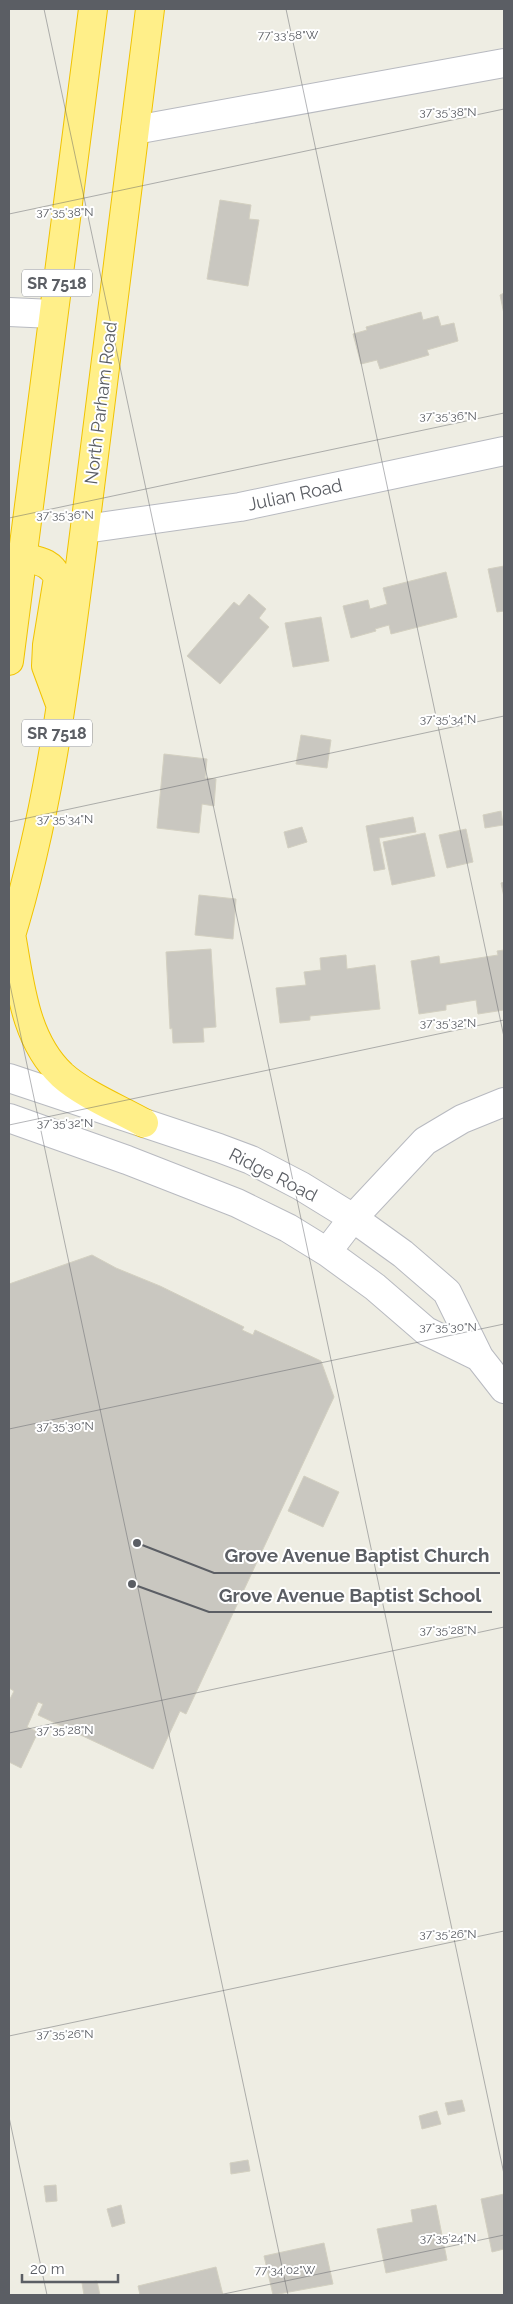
<svg xmlns="http://www.w3.org/2000/svg" width="513" height="2304" font-family="Raleway,sans-serif">
<rect width="100%" height="100%" fill="#eeede3"/>
<path fill="#c9c7c0" stroke="#d3d0c1" d="M220 200 251 205 249 219 259 220 248 286 207 279Z
M504 293V314L500 295Z
M421 312 423 320 438 316 441 326 454 323 458 341 427 350 429 355 380 369 377 360 361 364 353 334 367 330 366 327Z
M504 566V611L497 612 488 569Z
M446 572 457 617 391 634 389 625 375 629 376 631 351 638 343 606 368 600 370 609 387 604 383 588Z
M249 594 266 609 259 618 269 627 220 684 187 656 234 602 239 606Z
M321 617 329 661 293 667 285 623Z
M301 735 331 740 327 768 296 764Z
M164 754 207 759 205 778 216 779 214 806 202 804 199 833 157 828Z
M501 811 503 825 485 828 483 815Z
M413 817 416 832 379 838 385 869 374 871 366 826Z
M302 827 307 842 288 848 284 832Z
M466 829 473 862 447 868 439 835Z
M425 833 435 876 392 885 383 842Z
M504 882V897L501 883Z
M199 895 236 899 233 939 195 935Z
M211 949 216 1027 203 1028 204 1042 173 1043 172 1028 170 1029 166 952Z
M504 950V1010L478 1014 476 1000 446 1005V1010L419 1014 411 961 439 956 440 964 498 955 497 951Z
M346 955 347 969 375 965 380 1009 310 1016V1020L280 1023 276 988 306 985 304 972 321 970 320 958Z
M92 1255 116 1268 160 1286 244 1327 242 1330 253 1335 255 1330 321 1361 334 1397 186 1714 180 1711 153 1769 38 1715 43 1704 38 1702 27 1727 38 1732 21 1768 9 1762V1701L14 1691 9 1688V1284Z
M304 1476 339 1492 323 1527 288 1511Z
M462 2100 465 2111 448 2115 445 2103Z
M437 2111 441 2124 422 2129 419 2116Z
M248 2160 250 2171 231 2174 230 2163Z
M56 2185 57 2201 46 2202 44 2186Z
M504 2194V2249L492 2252 481 2199Z
M121 2205 125 2223 112 2227 107 2209Z
M436 2205 447 2260 386 2273 377 2229 413 2222 411 2210Z
M324 2243 333 2284 273 2295 264 2256Z
M216 2267 223 2295H140L138 2286Z
M97 2281 100 2295H84L82 2283Z"/>
<g fill="none" stroke-linecap="round" stroke-linejoin="round">
<g stroke="#b8bac0" stroke-width="30">
<path id="minor" d="M135 130 504 63
M9 312 53 314
M85 529 240 507 504 451
M9 1078 219 1148 251 1160 301 1186 353 1218 403 1254 447 1292 479 1357 504 1389
M9 1118 127 1160 237 1203 288 1228 327 1252 375 1287 426 1331 479 1357
M327 1252 353 1218 425 1141 462 1119 504 1102"/>
</g>
<g stroke="#f1c300" stroke-width="30">
<path id="highway" d="M23 557C39 561 51 562 58 578L47 645 46 666 60 704
M9 661 93 9
M11 934C20 983 24 1039 62 1075 83 1094 119 1109 144 1123
M9 942C51 807 67 667 85 527 107 354 128 182 150 9"/>
</g>
<use href="#minor" stroke="#fff" stroke-width="28"/>
<use href="#highway" stroke="#ffef89" stroke-width="28"/>
</g>
<path fill="none" stroke="#5b5e64" stroke-width="1" stroke-opacity="0.45" d="M44 9 504 2174M286 9 504 1037M9 214 504 109M9 518 504 413M9 822 504 716M9 980 288 2295M9 1125 504 1020M9 1429 504 1324M9 1733 504 1627M9 2036 504 1931M9 2117 47 2295M219 2295 504 2235"/>
<g text-anchor="middle" stroke-width="4" stroke-linejoin="round" paint-order="stroke">
<g fill="#fff" stroke="#8c8e92" stroke-width="1">
<rect x="22" y="269.5" width="70" height="27" rx="4"/>
<rect x="22" y="719.5" width="70" height="27" rx="4"/>
</g>
<g font-size="16" font-weight="bold" fill="#5b5e64">
<text x="57" y="289">SR 7518</text>
<text x="57" y="739">SR 7518</text>
</g>
<g font-size="18" fill="#5b5e64" stroke="#fff">
<text transform="translate(101 403) rotate(-83)" y="6">North Parham Road</text>
<text transform="translate(295 495) rotate(-12)" y="6">Julian Road</text>
<text transform="translate(273 1175) rotate(27)" y="6">Ridge Road</text>
</g>
</g>
<g font-size="12" text-anchor="middle" fill="#5b5e64" stroke="#fff" stroke-width="4" stroke-linejoin="round" paint-order="stroke">
<text x="288" y="39">77°33'58"W</text>
<text x="448" y="116">37°35'38"N</text>
<text x="65" y="216">37°35'38"N</text>
<text x="448" y="420">37°35'36"N</text>
<text x="65" y="519">37°35'36"N</text>
<text x="448" y="723">37°35'34"N</text>
<text x="65" y="823">37°35'34"N</text>
<text x="448" y="1027">37°35'32"N</text>
<text x="65" y="1127">37°35'32"N</text>
<text x="448" y="1331">37°35'30"N</text>
<text x="65" y="1430">37°35'30"N</text>
<text x="448" y="1634">37°35'28"N</text>
<text x="65" y="1734">37°35'28"N</text>
<text x="448" y="1938">37°35'26"N</text>
<text x="65" y="2038">37°35'26"N</text>
<text x="448" y="2242">37°35'24"N</text>
<text x="285" y="2274">77°34'02"W</text>
</g>
<path fill="none" stroke="#5b5e64" stroke-width="2" d="M137 1543L214 1573H500M132 1584L209 1612H492"/>
<g fill="#5b5e64" stroke="#fff" stroke-width="2">
<circle cx="137" cy="1543" r="5"/>
<circle cx="132" cy="1584" r="5"/>
</g>
<g font-size="19" text-anchor="middle" font-weight="bold" fill="#5b5e64" stroke="#fff" stroke-width="4" stroke-linejoin="round" paint-order="stroke">
<text x="357" y="1562">Grove Avenue Baptist Church</text>
<text x="350" y="1602">Grove Avenue Baptist School</text>
</g>
<rect width="513" height="2304" fill="none" stroke="#5b5e64" stroke-width="20"/>
<path d="M22 2274v8h96v-8" fill="none" stroke="#5b5e64" stroke-width="2.5"/>
<text x="30" y="2274" font-size="15" fill="#5b5e64" stroke="#ffffff" stroke-width="4" paint-order="stroke">20 m</text>
</svg>
